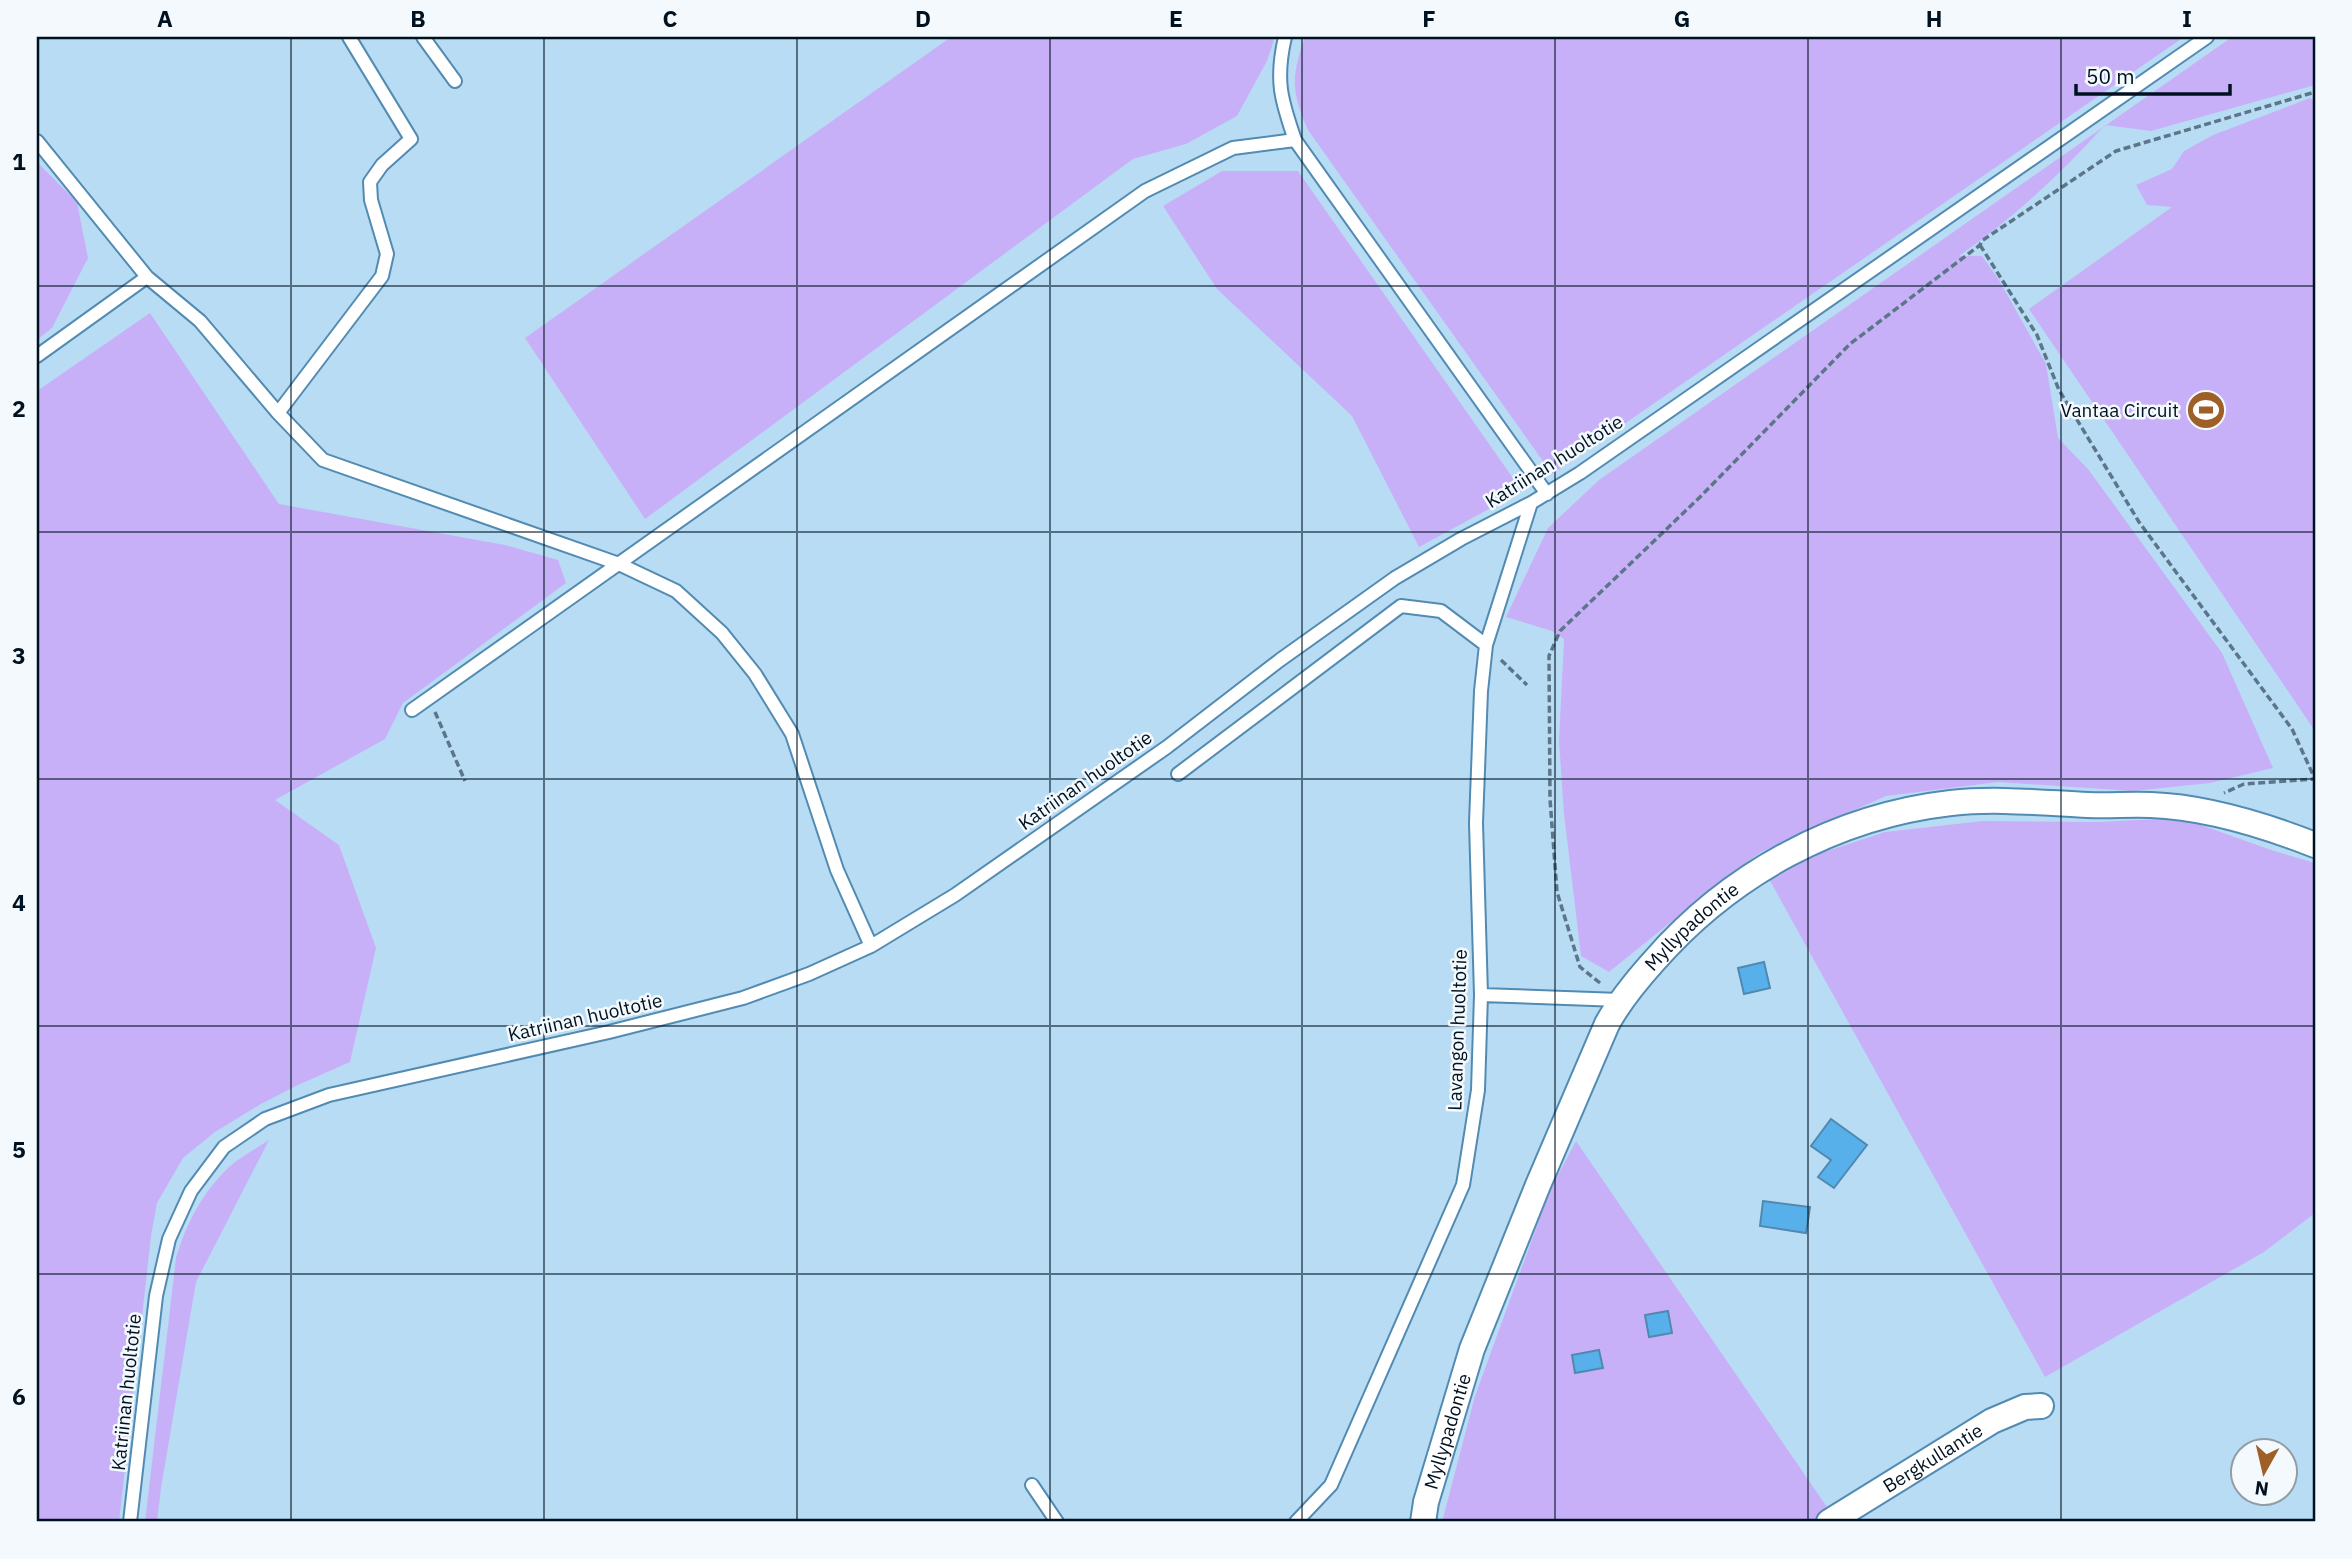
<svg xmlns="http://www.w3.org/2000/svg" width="2352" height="1559" font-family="'IBM Plex Sans',sans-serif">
<rect width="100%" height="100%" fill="#b9dcf5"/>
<path fill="#c8b0f8" d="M951 37H1275L1267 61 1237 116 1186 144 1133 159 645 519 525 338Z
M1305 37H2184L1552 474 1308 130C1291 91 1291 77 1305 37Z
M2232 37H2315V85L2151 131 2105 125C2062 173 2012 219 1959 256H1982L1999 280 2046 364 2058 438 2088 469 2222 653 2273 768 2210 783 2133 791 1998 782 1886 796 1761 852 1733 872 1609 972 1581 956 1564 814 1559 741 1564 639 1552 631 1506 617 1548 528 1599 480Z
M2310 98 2315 102V731L2029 309 2172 207 2147 205 2136 185 2172 169 2184 151 2213 135Z
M37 162 77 202 88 258 52 328 37 340Z
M1222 171H1298L1522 491 1419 547 1352 416 1217 289 1163 206Z
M150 313 279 504 505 545 558 560 566 583 403 703 385 739 275 800 339 845 376 948 350 1062 298 1085 261 1104 215 1132 183 1158 157 1203 151 1236 119 1522H37V391Z
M2181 818 2274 851 2315 863V1213L2264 1252 2045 1377 1769 879 1815 855 1885 832 1983 821 2096 822Z
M269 1140 196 1282 161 1488 157 1522H145L176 1258C186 1224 202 1193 228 1168 240 1157 256 1149 269 1140Z
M1576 1141 1831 1513 1833 1522H1442L1475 1396 1550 1190Z"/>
<path fill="#57b0ea" stroke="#5089b0" stroke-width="2" d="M1764 962 1770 988 1744 994 1738 968Z
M1831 1119 1867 1145 1834 1188 1818 1177 1831 1160 1811 1146Z
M1763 1201 1810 1207 1806 1233 1760 1226Z
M1668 1311 1672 1333 1649 1337 1645 1315Z
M1599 1350 1603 1368 1575 1373 1572 1355Z"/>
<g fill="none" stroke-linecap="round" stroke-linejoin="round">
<g stroke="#528bb2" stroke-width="16">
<path id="service" d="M423 37 455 81
M1285 37C1275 80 1281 100 1295 140L1547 494
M37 141 147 277 200 321 278 413 382 276 387 254 371 200 370 182 382 165 411 139 349 37
M37 356 147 277
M278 413 323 460 619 564 676 591 722 633 755 674 792 734 837 870 871 946
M412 710 1145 191 1233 148 1295 140
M1178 774 1401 606 1441 611 1486 645
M1481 995 1620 1000
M1032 1485 1057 1522
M130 1522 156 1296 169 1239 191 1191 224 1147 265 1119 329 1095 609 1032 743 998 809 974 871 946 955 895 1167 747 1280 660 1395 578 1461 539 1531 503 1580 473 2207 37
M1296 1522 1331 1485 1463 1185 1478 1090 1481 995 1476 823 1481 691 1486 645 1531 503"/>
</g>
<g stroke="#528bb2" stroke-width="28">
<g id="minor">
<path id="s1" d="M1423 1522 1426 1502 1472 1349 1538 1185 1607 1024C1620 1000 1636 981 1654 961 1730 874 1836 816 1951 803 1996 798 2043 803 2088 805 2109 806 2130 804 2151 805 2206 807 2264 825 2315 845"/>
<path id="s2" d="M1829 1522 1992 1421 2025 1407 2041 1406"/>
</g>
</g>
<path stroke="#5c7689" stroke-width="3.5" stroke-dasharray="7 3.5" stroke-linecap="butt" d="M1983 240 2116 151 2315 92
M1980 245 2037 335 2059 390 2139 522 2292 729 2315 779 2244 784 2224 793
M1501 660 1527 685
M435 712 465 781
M1600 983 1580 967 1557 892 1550 799 1549 656 1560 631 1700 497 1850 344 1980 245 1982 240"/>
<use href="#service" stroke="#fff" stroke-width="12"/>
<use href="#minor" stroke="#fff" stroke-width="24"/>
</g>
<path fill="none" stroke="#001220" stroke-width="2" stroke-opacity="0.55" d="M291 37V1522M544 37V1522M797 37V1522M1050 37V1522M1302 37V1522M1555 37V1522M1808 37V1522M2061 37V1522M37 286H2315M37 532H2315M37 779H2315M37 1026H2315M37 1274H2315"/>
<defs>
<g id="stadium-disc" transform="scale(2.0125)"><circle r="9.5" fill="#9e6026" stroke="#f3f9fd"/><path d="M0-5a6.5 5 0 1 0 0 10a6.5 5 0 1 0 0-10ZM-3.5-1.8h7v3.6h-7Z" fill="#fff"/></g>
</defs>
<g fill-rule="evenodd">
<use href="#stadium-disc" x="2206" y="410"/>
</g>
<g text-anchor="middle" stroke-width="5" stroke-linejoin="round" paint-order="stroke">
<g font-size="19" fill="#001220" stroke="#f3f9fd" text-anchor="end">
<text x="2179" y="417">Vantaa Circuit</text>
</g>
<g font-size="19" fill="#001220" stroke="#f3f9fd">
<text transform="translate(1554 461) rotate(-32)" y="7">Katriinan huoltotie</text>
<text transform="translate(1085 780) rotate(-35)" y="7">Katriinan huoltotie</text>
<text dy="7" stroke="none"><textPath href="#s1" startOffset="662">Myllypadontie</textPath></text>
<text transform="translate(585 1017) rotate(-13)" y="7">Katriinan huoltotie</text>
<text transform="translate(1457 1030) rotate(-88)" y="7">Lavangon huoltotie</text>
<text transform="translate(126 1392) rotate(-84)" y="7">Katriinan huoltotie</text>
<text dy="7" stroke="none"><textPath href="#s1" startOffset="94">Myllypadontie</textPath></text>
<text dy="7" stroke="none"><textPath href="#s2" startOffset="122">Bergkullantie</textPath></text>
</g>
</g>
<rect width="2352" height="1559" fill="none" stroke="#f3f9fd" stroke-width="77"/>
<g transform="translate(2264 1472) rotate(188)"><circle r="33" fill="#f3f9fd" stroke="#929da5" stroke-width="2"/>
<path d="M0-5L12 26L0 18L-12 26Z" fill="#9e6026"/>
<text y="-10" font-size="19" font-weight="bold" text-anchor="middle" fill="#001220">N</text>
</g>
<path d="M2076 84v10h154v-10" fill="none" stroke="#001220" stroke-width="3.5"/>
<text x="2086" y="84" font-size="21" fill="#001220" stroke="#f3f9fd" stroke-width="5" paint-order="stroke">50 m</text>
<rect x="38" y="38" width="2276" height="1482" fill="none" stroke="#001220" stroke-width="2.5"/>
<g font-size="23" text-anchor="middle" font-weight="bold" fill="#001220">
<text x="165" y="27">A</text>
<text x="418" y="27">B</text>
<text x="670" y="27">C</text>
<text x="923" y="27">D</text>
<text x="1176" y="27">E</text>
<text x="1429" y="27">F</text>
<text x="1682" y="27">G</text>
<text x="1934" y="27">H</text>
<text x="2187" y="27">I</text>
<text x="19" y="170">1</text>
<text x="19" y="417">2</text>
<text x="19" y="664">3</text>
<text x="19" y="911">4</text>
<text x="19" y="1158">5</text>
<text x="19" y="1405">6</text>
</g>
</svg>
